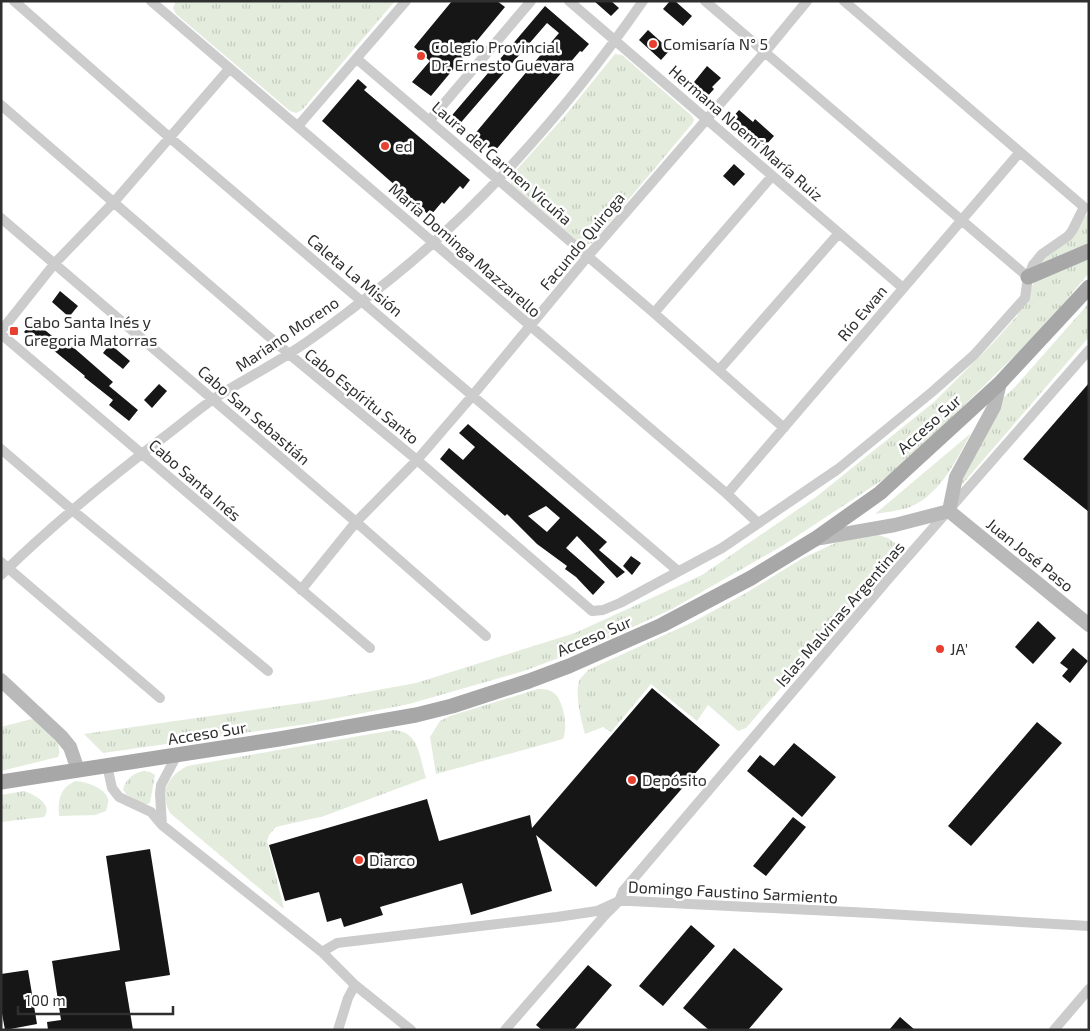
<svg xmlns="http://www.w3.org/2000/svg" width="1090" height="1031" font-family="'Exo 2',sans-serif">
<defs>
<pattern id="grass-tufts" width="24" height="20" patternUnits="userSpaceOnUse" patternTransform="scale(1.25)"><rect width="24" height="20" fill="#e3ecdd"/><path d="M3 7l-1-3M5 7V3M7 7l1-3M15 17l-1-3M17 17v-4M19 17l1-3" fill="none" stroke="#c3cbbe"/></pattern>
</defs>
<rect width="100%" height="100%" fill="#fff"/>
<path fill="url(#grass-tufts)" d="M176 1H395L302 110 296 113 290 111 176 14 173 8Z
M615 54 622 55 692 116 694 120 692 124 592 243 585 245 579 242 511 184 510 177 564 117Z
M1089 213V247L1038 267 1042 258Z
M1089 256V273L1042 329 949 420 887 477 782 546 672 609 596 644 524 671 409 704 307 724 103 753 84 734 323 700 416 683 575 633 702 575 816 497 934 402 992 344 1017 316 1034 282Z
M1089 303V337L959 488 964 471 1002 399 1015 387Z
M971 433C956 460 941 494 910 507 899 511 886 512 875 514Z
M878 535 888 538 895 543V550L889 564 746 728 738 731 708 705 697 721 651 684 611 732 603 727 585 734C581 719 574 693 580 679 582 676 586 673 588 670L693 622 746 593 803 558 840 541Z
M538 689C544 689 549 689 554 693 564 701 568 728 563 739L436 774 430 737 440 721 450 716Z
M32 719C42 724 59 736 59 749 60 752 59 754 58 757L1 771V727Z
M394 730C420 732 419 757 426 778L324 816 276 827 269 835 267 841 284 909 170 813C159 792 167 777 187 766Z
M144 771 150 772 155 775 150 803 144 805 126 794 123 789C126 779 133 773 144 771Z
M76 781C85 782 105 787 108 799 109 802 107 807 106 811L95 815 59 816C58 800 60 787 76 781Z
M24 791C34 794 54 805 44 817L1 822V795Z"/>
<path fill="#161616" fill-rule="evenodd" d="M452 1H497L505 7 431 96 412 82 430 61 414 47Z
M594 1H611L619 8 611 16Z
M670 1H675L692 16 683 26 663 9Z
M545 6 589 44 582 52 580 51 494 152 473 136 559 33 547 23 457 127 448 120Z
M648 30 670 50 661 60 639 40Z
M707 66 721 78 712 87 714 89 705 99 690 87Z
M358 79 367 87 364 90 470 180 463 189 460 186 444 204 442 202 430 216 322 121Z
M739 110 753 122 755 119 774 136 765 146 731 119Z
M734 164 745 174 734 186 723 176Z
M60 291 78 306 69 317 52 302Z
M34 321 63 345 66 341 113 382 109 386 138 410 129 421 109 405 113 400 84 377 85 376 47 345 44 348 24 332Z
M110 344 130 361 123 369 103 353Z
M1089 383V512L1023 459Z
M159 384 167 391 152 408 144 400Z
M468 424 607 542 599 550 625 572 617 578 577 536 566 548 605 582 593 595 576 577 565 569 567 566 537 544 507 514 505 516 440 459 449 448 463 460 475 447 459 433ZM546 506 560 518 547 532 528 516Z
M631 556 641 563 632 575 623 566Z
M1038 621 1056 638 1033 664 1015 647Z
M1073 648 1088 661 1070 683 1062 676 1068 669 1060 663Z
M652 688 720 745 596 887 536 835 552 891 471 915 462 883 380 907 383 915 344 927 341 918 327 922 319 892 285 901 269 845 427 799 439 841 530 815 532 828Z
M1037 722 1062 743 971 846 948 826Z
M794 743 836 777 802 817 747 771 760 755 774 766Z
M793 817 806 827 766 876 753 866Z
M150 849 170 975 125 982 133 1030H48L47 1022 61 1020 52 961 120 950 106 856Z
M691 925 715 946 663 1006 639 986Z
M734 948 783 989 748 1030H709L683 1008Z
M588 965 612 985 574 1030H542L536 1025Z
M28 970 37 1024 5 1030 1 1008V974Z
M900 1017 915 1030H889Z"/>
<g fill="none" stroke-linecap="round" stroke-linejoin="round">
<path stroke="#ccc" stroke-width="10" d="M14 1 169 137 678 571
M151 1 727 494 758 523
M569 1 903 288
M705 1 1028 277
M844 1 1084 207
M357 59 654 313 784 428
M1 105 289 354 417 460 592 611 603 610 620 603 722 548 838 469 932 392 974 355 1025 298 1028 277 1033 265 1042 254 1068 236 1072 231 1084 207
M430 120 531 1
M298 126 406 1
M1 218 356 522 486 636
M654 313 772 176
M1 331 55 263 114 202 229 69
M1 334 370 648
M719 370 839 233
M1 449 71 509 268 671
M727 494 1020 152
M1 562 160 698
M1 575C52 525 107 480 164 437 180 425 195 412 212 400 236 384 262 371 287 355 313 339 337 320 361 302 470 221 566 112 643 1
M301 590 356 522 417 460 473 395 588 256 765 52 807 1
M107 765 112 788 119 797 151 812 162 825 322 952 355 985 411 1030
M162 825 160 794 161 785 177 755
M322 952 337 943 557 917 597 911 619 901H630L871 913 1089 926
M338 1030 348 998 355 985
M505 1030 605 915 619 901 623 891 890 577 1089 350
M1054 1030 1089 989"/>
<path stroke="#b9b9b9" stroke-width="14" d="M949 511 1089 625
M949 511 956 477 994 407 1000 383
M815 539 895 525 949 511
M1 680 61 736 70 747 78 770"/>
<path stroke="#a7a7a7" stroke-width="15" d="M1028 277 1089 251
M1 782 279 739 416 715 452 706 529 681 569 666 662 625 751 578 815 539 880 493 1000 383 1089 287"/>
</g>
<g fill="#e74030" stroke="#fff" stroke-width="2">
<circle cx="653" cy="44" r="5"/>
<circle cx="421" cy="56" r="5"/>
<circle cx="385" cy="146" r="5"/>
<rect x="9" y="326" width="10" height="10" rx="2.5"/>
<circle cx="940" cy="649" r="5"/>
<circle cx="632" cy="780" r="5"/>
<circle cx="359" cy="860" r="5"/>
</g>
<g text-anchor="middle" stroke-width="5" stroke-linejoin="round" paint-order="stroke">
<g font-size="16" fill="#2f2f2f" stroke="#fff" text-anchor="start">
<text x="663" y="50">Comisaría N° 5</text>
<text x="431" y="53">Colegio Provincial<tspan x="431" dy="18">Dr. Ernesto Guevara</tspan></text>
<text x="395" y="152">ed</text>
<text x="24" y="328">Cabo Santa Inés y<tspan x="24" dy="18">Gregoria Matorras</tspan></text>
<text x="950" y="655">JA'</text>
<text x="642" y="786">Depósito</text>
<text x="369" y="866">Diarco</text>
</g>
<g font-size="16" fill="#2f2f2f" stroke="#fff">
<text transform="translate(746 133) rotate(41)" y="6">Hermana Noemí María Ruiz</text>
<text transform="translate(502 163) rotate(41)" y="6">Laura del Carmen Vicuña</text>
<text transform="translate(582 241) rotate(-50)" y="6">Facundo Quiroga</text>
<text transform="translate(465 250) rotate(41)" y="6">María Dominga Mazzarello</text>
<text transform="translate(355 275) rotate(40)" y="6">Caleta La Misión</text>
<text transform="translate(862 313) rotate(-50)" y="6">Río Ewan</text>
<text transform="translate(287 334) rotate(-34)" y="6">Mariano Moreno</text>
<text transform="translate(362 396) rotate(39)" y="6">Cabo Espíritu Santo</text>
<text transform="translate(254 415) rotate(41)" y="6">Cabo San Sebastián</text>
<text transform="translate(929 424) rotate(-42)" y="6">Acceso Sur</text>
<text transform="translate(195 480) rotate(41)" y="6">Cabo Santa Inés</text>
<text transform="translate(1030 555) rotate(39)" y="6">Juan José Paso</text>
<text transform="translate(840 614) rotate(-49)" y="6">Islas Malvinas Argentinas</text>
<text transform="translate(594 636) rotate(-23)" y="6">Acceso Sur</text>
<text transform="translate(207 733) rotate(-9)" y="6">Acceso Sur</text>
<text transform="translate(733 892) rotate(3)" y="6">Domingo Faustino Sarmiento</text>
</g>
</g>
<rect width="1090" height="1031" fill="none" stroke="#2f2f2f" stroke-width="5"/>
<path d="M18 1006v8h155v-8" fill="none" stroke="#2f2f2f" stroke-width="2.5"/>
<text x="25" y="1006" font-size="15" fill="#2f2f2f" stroke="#ffffff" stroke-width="4" paint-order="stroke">100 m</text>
</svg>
